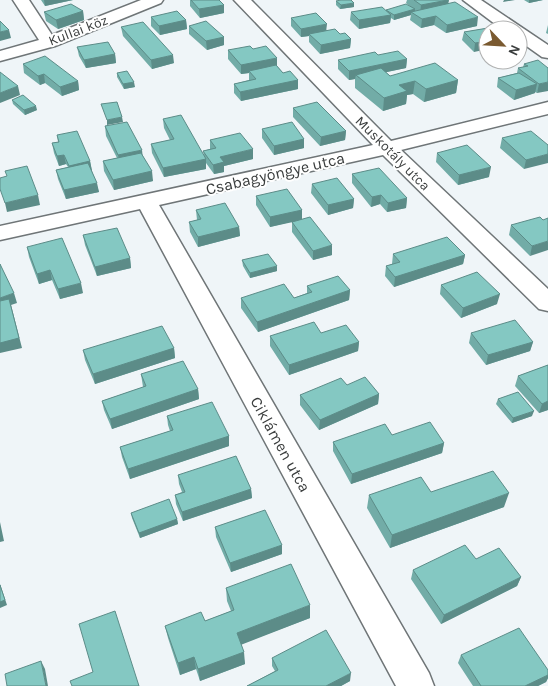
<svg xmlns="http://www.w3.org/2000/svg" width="548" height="686" font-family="Karla,sans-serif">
<rect width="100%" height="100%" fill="#eff5f8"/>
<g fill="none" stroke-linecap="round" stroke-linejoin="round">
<g stroke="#6f7577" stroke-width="3">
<path id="minor" d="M13 0H29L52 35 141 0H163L161 3 55 46 0 61V51L39 40Z
M234 0H251L391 141 548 102V114L401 150 548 289V311L539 309 383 155 159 205 429 673 434 686H396L140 209 0 240V226L373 145Z
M463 0H481L548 45V58L542 57 518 40V30H503Z"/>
</g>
<use href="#minor" fill="#fff" fill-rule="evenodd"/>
</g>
<path fill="#72aca7" d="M41 0H73L45 6Z
M190 0H219L224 5V13L200 18 190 6Z
M407 0H449L448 3 477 26 446 33 434 25 421 28 410 20 411 15 394 20 391 18 390 23 359 29 350 20 351 12 386 10 412 8 406 3Z
M524 0H543L529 3Z
M336 1 354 7 340 9 336 5Z
M83 11 84 20 58 29 46 21 44 12Z
M151 17 186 20 187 29 160 35 151 26Z
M291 18 327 30 340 34 351 39 350 48 320 54 309 42V36L301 37 291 26Z
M548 25V34L546 33Z
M189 26 224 37V45L207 50 189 34Z
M121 27 174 63 152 69 123 36Z
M494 27 474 52 462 40 464 32Z
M77 47 115 54 116 63 86 68 79 56Z
M253 49 277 66 283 73 298 80V89L241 101 234 93V84L249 80V73L241 74 228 59V50Z
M378 55 407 59 406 68 386 72 390 76 458 80 456 93 424 102 413 94 407 95 406 104 383 111 355 88V79L349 80 338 69V60Z
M23 64 78 81 79 90 62 96 45 83 40 85 24 73Z
M524 64 548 68 537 93 535 92V93L514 100 497 87 498 78 517 73 518 68 523 67Z
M117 73 135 87 124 89 117 77Z
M12 100 37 110 25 115 13 104Z
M293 108 346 131 345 140 320 146 293 117Z
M163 119 204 156 203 151 210 149V140L253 159 224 166V172L214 174 206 163V169L164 177 152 153 151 144 170 140 164 128Z
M105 126 143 156 153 181 114 190 104 171 103 161 117 158 106 136Z
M262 129 304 139V148L274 155 262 138Z
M57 135 90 161 92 171 99 192 66 199 58 179 56 170 68 167 66 164 59 166 54 153 52 143 58 142Z
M502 138 548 145 524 169 500 148Z
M437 153 489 177 458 185 436 162Z
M352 174 407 198 406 208 387 212 380 204 371 207 352 183Z
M312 184 354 199 353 208 328 215 311 193Z
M256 196 302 210V219L332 255 313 260 292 232V222L294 221 270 227 256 205Z
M196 210 239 227 240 236 198 247 190 232 189 222 197 220Z
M543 220 530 256 509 235 511 225Z
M83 235 130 258 131 268 97 276 85 245Z
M27 247 83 293 60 299 52 280 39 284 29 257Z
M393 254 465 255 463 264 394 287 385 276 386 266 392 264Z
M242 260 277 271 250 278 243 266Z
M441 285 497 304 461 318 440 294Z
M307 286 350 290 349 300 258 332 241 308V298H294L307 293Z
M321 333 359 342 358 351 289 375 270 346V336Z
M471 333 533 342 530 351 486 365 469 343Z
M174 348 175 358 95 384 85 360 83 350Z
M548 365V410L539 413 515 386 518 376Z
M141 374 198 389 199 399 112 429 104 410 102 401 143 387Z
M347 385 379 394 378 404 319 430 300 405V395Z
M498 399 532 416 512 423 496 404Z
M167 416 229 436V446L130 479 122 457 120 447 170 431 168 425Z
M392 435 444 443 442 453 351 484 333 451V442Z
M178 475 251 489 252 498 183 521 176 504 175 495 182 492 179 484Z
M431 492 504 507 390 548 367 508 369 495Z
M131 513 177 519 178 524 140 538 132 518Z
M215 527 282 545V554L231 572 216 537Z
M476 559 521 577 517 586 441 624 411 579 413 570Z
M226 588 310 618 241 644 245 664 200 681 196 669 180 675 168 638 165 626 205 621 231 611 227 601Z
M461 655 548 670V678L546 682 538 686H473L458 663Z
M272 658 350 681 341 686H247L275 671 272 666Z"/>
<path fill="#5c8c88" d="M44 0H73L45 6Z
M449 0 447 8 420 14 421 5Z
M504 0H515L503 2Z
M529 0H543L529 3Z
M354 3V7L340 9 341 5Z
M224 5V13L200 18 199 9Z
M415 9V14L411 12V15L394 20V15Z
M83 11 84 20 58 29 56 20Z
M391 15 390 23 359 29V20Z
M436 16 434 25 421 28 422 19Z
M478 17 477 26 446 33 447 25Z
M186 20 187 29 160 35 159 26Z
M327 24 326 32 309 34V36L301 37V29Z
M9 30 11 38 0 41V32Z
M224 37V45L207 50 206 41Z
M351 39 350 48 320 54 321 45Z
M488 41V49L474 52 475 43Z
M115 54 116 63 86 68 84 60Z
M173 55 174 63 152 69 151 60Z
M277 58V67L249 71V73L241 74V65Z
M407 59 406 68 359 78 356 75 355 79 349 80V71Z
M44 74 45 83 40 85 38 76Z
M298 80V89L241 101 240 92Z
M458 80 456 93 424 102 426 89Z
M78 81 79 90 62 96 60 87Z
M415 81 413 94 407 95 406 104 383 111 384 98 399 85Z
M134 82 135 87 124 89 123 84Z
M548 82V91L537 93 539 84Z
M537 84 535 93 514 100 516 90Z
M18 86 20 95 0 103V93Z
M36 106 37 110 25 115 24 110Z
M122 117 123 122 107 125V120Z
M346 131 345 140 320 146 321 137Z
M304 139V148L274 155V146Z
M253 149V159L224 166V172L214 174 213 165 220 157Z
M142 150 143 159 120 164 118 155Z
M548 154V163L524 169 526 160Z
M64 155 66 164 59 166 57 156Z
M206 159V169L164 177 163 168Z
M90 161 92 171 71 175 69 166Z
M491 167 489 177 458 185 459 175Z
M152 171 153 181 114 190 113 180Z
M97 183 99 192 66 199 64 190Z
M38 195 40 205 7 212 5 203Z
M381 195 380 204 371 207 372 197Z
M407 198 406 208 387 212 388 203Z
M354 199 353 208 328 215V205Z
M302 210V220L270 227V217Z
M239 227 240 236 198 247V237Z
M548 241V250L530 256 532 246Z
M332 245V255L313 260V251Z
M465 255 463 264 394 287 395 277Z
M130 258 131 268 97 276 95 267Z
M277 266V271L250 278V273Z
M50 270 52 280 39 284 37 274Z
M81 283 83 293 60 299 58 289Z
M350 290 349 300 258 332 257 322Z
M14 293 17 303 11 305 22 348 0 353V298Z
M500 294 497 304 461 318 463 308Z
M359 342 358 351 289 375V365Z
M533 342 530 351 486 365 488 355Z
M174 348 175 358 95 384 93 374Z
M198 389 199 399 112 429 110 419Z
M379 394 378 404 319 430 320 420Z
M548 401V410L539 413 542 404Z
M534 411 532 416 512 423 513 418Z
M229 436V446L130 479 128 469Z
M444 443 442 453 351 484 352 474Z
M251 489 252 498 183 521 182 512Z
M509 493 504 507 390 548 392 535Z
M177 519 178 524 140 538 139 533Z
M0 522 4 541 0 542Z
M282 545V554L231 572 230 563Z
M521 577 517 586 441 624 444 615Z
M0 584 7 605 0 608Z
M310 605V618L238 646 237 633Z
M244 652 245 664 200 681 198 669Z
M194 657 196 669 180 675 178 663Z
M41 661 45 669 48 686H46Z
M351 673 350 681 341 686H326Z
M548 675V678L546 682 538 686H525Z"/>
<path fill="#84c8c2" stroke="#5c8c88" d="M191 0H219L224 5 199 9Z
M341 0H351L354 3 341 5 336 1Z
M414 0H448L421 5Z
M455 2 478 17 447 25 436 16 422 19 411 12Z
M71 4 83 11 56 20 44 12Z
M406 4 415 9 394 15 386 10Z
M382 7 391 15 359 20 351 12Z
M177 11 186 20 159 26 151 17Z
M316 13 327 24 301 29 291 18Z
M0 21 9 30 0 32Z
M206 21 224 37 206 41 189 26Z
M143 22 173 55 151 60 121 27Z
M494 27 497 30H488V41L475 43 464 32Z
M335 29 340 34 345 33 351 39 321 45 309 34Z
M108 42 115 54 84 60 77 47Z
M250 46 253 49 266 46 277 58 241 65 228 50Z
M398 51 407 59 349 71 338 60 375 52 378 55Z
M45 56 78 81 60 87 44 74 38 76 23 64Z
M538 60 548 68V82L539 84 518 68 528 66 524 64Z
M435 63 458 80 426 89 415 81 399 85 407 91 384 98 356 75 381 68 390 76Z
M276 65 283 73 290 71 298 80 240 92 234 84 256 79 249 71Z
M127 71 134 82 123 84 117 73Z
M0 72 18 86 0 93Z
M519 73 537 84 516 90 498 78Z
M23 95 36 106 24 110 12 100Z
M117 102 122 117 107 120 101 104Z
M317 102 346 131 321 137 293 108Z
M181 115 206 159 163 168 151 144 174 139 163 119Z
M127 122 142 150 118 155 105 126Z
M292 122 304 139 274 146 262 129Z
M77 131 90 161 69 166 64 155 57 156 52 143 59 142 57 135Z
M531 131 548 145V154L526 160 502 138Z
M240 133 253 149 220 157 224 162 213 165 203 151 216 148 210 140Z
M467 145 491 167 459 175 437 153Z
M141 153 152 171 113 180 103 161Z
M88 163 97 183 64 190 56 170Z
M27 166 38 195 5 203 0 189V178L7 176 5 171Z
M379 168 407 198 388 203 381 195 372 197 352 174Z
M337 178 354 199 328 205 312 184Z
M287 189 302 210 270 217 256 196Z
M225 203 239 227 198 237 189 222 201 219 196 210Z
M310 217 332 245 313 251 292 222Z
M540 217 543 220 548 218V241L532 246 511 225Z
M117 228 130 258 95 267 83 235Z
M447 237 465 255 395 277 386 266 400 262 393 254Z
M62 238 81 283 58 289 50 270 37 274 27 247Z
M268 254 277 266 250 273 242 260Z
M0 264 14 293 0 298Z
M477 272 500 294 463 308 441 285Z
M338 276 350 290 257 322 241 298 284 284 294 298 312 292 307 286Z
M9 299 19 338 0 343V301Z
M515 320 533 342 488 355 471 333Z
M314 322 321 333 346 325 359 342 289 365 270 336Z
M162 326 174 348 93 374 83 350Z
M183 361 198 389 110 419 102 401 146 386 141 374Z
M548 365V401L542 404 518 376Z
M365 377 379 394 320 420 300 395 341 378 347 385Z
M518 392 534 411 513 418 498 399Z
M212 402 229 436 128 469 120 447 173 430 167 416Z
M430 422 444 443 352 474 333 442 385 424 392 435Z
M236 456 251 489 182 512 175 495 185 492 178 475Z
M493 471 509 493 392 535 369 495 421 477 431 492Z
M169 499 177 519 139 533 131 513Z
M265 510 282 545 230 563 215 527Z
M465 545 476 559 499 548 521 577 444 615 413 570Z
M291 564 310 605 237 633 244 652 198 669 194 657 178 663 165 626 201 612 205 621 234 610 226 588Z
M0 585 5 600 0 602Z
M115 611 139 686H72L70 681 93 672 79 624Z
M519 628 548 670V675L525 686H481L461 655Z
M326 630 351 673 326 686H247L278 670 272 658Z
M41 661 46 686H7L5 674Z"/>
<g text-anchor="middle" stroke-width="4" stroke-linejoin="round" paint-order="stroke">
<g font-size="14" fill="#3a3d3d" stroke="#fff">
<text transform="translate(78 30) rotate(-21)" y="5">Kullai köz</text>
<text transform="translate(393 153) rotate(45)" y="5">Muskotály utca</text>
</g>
<g font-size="16" fill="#3a3d3d" stroke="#fff">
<text transform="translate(275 173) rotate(-13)" y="6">Csabagyöngye utca</text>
<text transform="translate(281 444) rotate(61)" y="6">Ciklámen utca</text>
</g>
</g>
<g transform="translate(503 45) rotate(115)"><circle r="24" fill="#ffffff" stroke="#b0b1b1"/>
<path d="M0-4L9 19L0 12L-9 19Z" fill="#7a5a30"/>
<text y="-8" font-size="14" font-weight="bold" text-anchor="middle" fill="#3a3d3d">N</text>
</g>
</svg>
